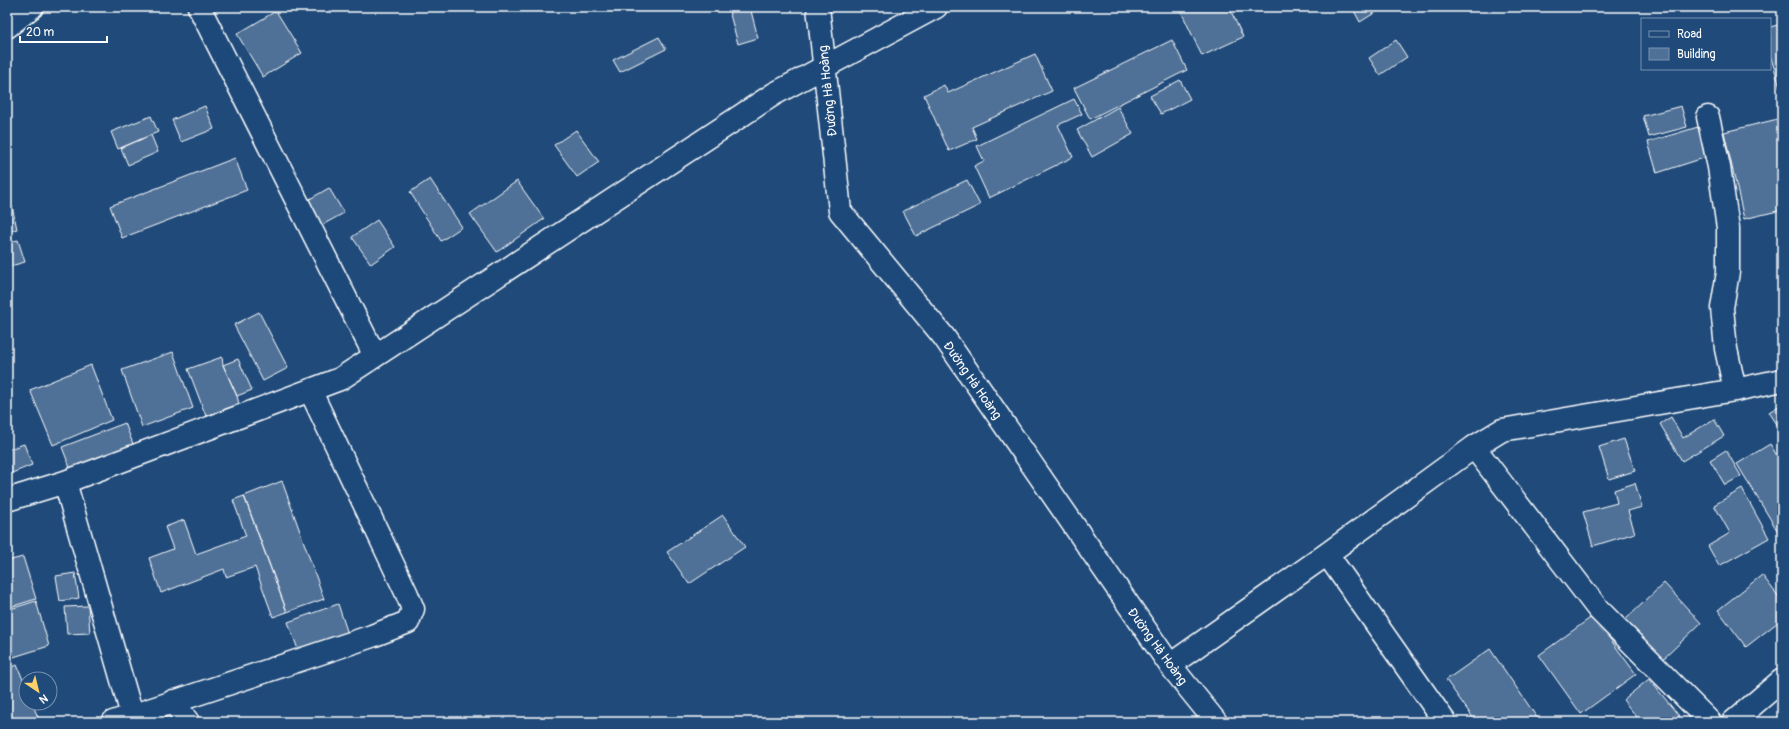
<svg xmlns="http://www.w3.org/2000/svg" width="1789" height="729" font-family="Pangolin,sans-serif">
<rect width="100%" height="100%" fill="#1f4a7a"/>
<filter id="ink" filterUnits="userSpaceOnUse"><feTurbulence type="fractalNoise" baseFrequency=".025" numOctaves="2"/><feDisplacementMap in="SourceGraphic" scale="8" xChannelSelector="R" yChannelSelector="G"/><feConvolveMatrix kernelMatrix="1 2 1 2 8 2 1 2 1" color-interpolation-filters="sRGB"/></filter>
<g filter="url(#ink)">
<path fill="#507197" stroke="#fff" d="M728 7H750L758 38 738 44Z
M1179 7H1229L1243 37 1202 56Z
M1352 7H1384L1360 22Z
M276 11 302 53 263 77 237 34Z
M1782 24V93L1770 55V27Z
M659 37 666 49 620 72 613 60Z
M1172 40 1187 70 1090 119 1074 88Z
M1396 40 1407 57 1380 75 1369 58Z
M1035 54 1052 91 972 127 977 139 949 151 924 95 944 85 948 93Z
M1180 80 1190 99 1161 114 1150 96Z
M1074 99 1082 114 1058 125 1073 157 989 198 974 166 984 161 977 146Z
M205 106 214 129 181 142 172 120Z
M1681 106 1687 127 1649 137 1643 116Z
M1118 107 1133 134 1092 157 1077 130Z
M151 116 158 132 118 149 111 132Z
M1782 118V210L1744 219 1724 132Z
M1698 127 1707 157 1657 173 1648 142Z
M576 130 599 162 577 177 554 145Z
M151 135 158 152 128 165 121 148Z
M235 158 247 190 122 238 110 206Z
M430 179 462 227 441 241 410 192Z
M967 180 980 205 916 236 903 211Z
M517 181 544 219 497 252 470 214Z
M329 188 344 213 315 229 301 204Z
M12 206 17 229 7 232V207Z
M377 220 395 247 371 264 352 237Z
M18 240 25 262 7 267V243Z
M259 312 288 368 263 381 234 325Z
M173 352 193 408 142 427 122 370Z
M222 357 223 365 237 396 239 404 206 416 188 369Z
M238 359 252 390 237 396 223 365Z
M91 365 112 420 53 445 30 390Z
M1782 404V432L1769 412Z
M1671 417 1683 438 1714 419 1724 436 1682 461 1660 424Z
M125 423 135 449 72 473 62 447Z
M1624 439 1635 471 1609 479 1599 447Z
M24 444 32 465 7 475V450Z
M1770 444 1782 464V534L1780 535 1737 464Z
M1726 450 1741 476 1725 485 1710 460Z
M282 481 324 599 287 612 244 496Z
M1635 483 1642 507 1628 511 1635 533 1593 546 1583 512 1617 503 1614 490Z
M1742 489 1769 538 1719 566 1708 546 1730 533 1714 505Z
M244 496 287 612 273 617 255 567 226 577 224 569 161 593 149 558 173 549 165 527 184 520 196 554 246 536 233 500Z
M723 515 745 547 689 584 667 552Z
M23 557 36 599 7 608V561Z
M75 573 79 598 60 601 56 576Z
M1762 575 1782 601V619L1746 647 1718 610Z
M1664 583 1701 623 1660 662 1623 622Z
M36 601 49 646 7 659V610Z
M338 604 349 637 300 655 288 622Z
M88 606 90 633 67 634 65 607Z
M1593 616 1636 674 1581 714 1539 655Z
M1490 649 1540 722H1476L1446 680Z
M17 665 26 687V703H32L40 722H7V669Z
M1649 679 1684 722H1641L1623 700Z"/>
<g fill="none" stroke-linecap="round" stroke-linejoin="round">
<g stroke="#fff" stroke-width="25">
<path id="minor" d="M199 7 375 356
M818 7 840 211 944 337 1170 665 1216 722
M7 27 32 7
M1708 117 1719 167 1728 228V272L1722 308 1726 349 1735 390
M1474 447 1502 430 1735 390 1782 380
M65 482 132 715
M7 500 65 482 340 379 774 94 936 7
M1327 554 1445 722
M1170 665 1327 554 1474 447 1598 609 1710 722
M173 701 188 722
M113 722 372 636 408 622 413 609 406 592 310 390
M1733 722 1782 680"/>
</g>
<use href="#minor" stroke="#1f4a7a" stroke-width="22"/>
</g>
</g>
<g text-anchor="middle" stroke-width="3" stroke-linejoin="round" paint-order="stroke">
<g font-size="13" fill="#fff" stroke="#1f4a7a">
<text transform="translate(827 91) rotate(-96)" y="5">Đường Hà Hoàng</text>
<text transform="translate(973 380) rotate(55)" y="5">Đường Hà Hoàng</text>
<text transform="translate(1158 646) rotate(54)" y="5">Đường Hà Hoàng</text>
</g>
</g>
<rect width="1789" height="729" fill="none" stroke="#1f4a7a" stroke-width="24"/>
<rect x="12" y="12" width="1765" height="705" fill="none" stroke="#fff" stroke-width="1.5" filter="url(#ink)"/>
<rect x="1641" y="18" width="130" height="52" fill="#1f4a7a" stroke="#7992af"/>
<rect x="1649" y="31" width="20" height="6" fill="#1f4a7a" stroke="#7992af"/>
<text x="1677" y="38" font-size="12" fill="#ffffff">Road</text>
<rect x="1649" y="48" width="20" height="12" fill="#507197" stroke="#7992af"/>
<text x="1677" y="58" font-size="12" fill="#ffffff">Building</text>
<g transform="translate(38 691) rotate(145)"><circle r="19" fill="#1f4a7a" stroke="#7992af"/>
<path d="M0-3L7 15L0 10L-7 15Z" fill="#ffd166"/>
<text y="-6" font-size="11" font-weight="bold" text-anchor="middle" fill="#ffffff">N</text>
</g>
<path d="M20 36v6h87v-6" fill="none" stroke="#ffffff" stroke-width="2"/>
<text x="26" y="36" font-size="12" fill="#ffffff" stroke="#1f4a7a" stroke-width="3" paint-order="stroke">20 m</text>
</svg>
